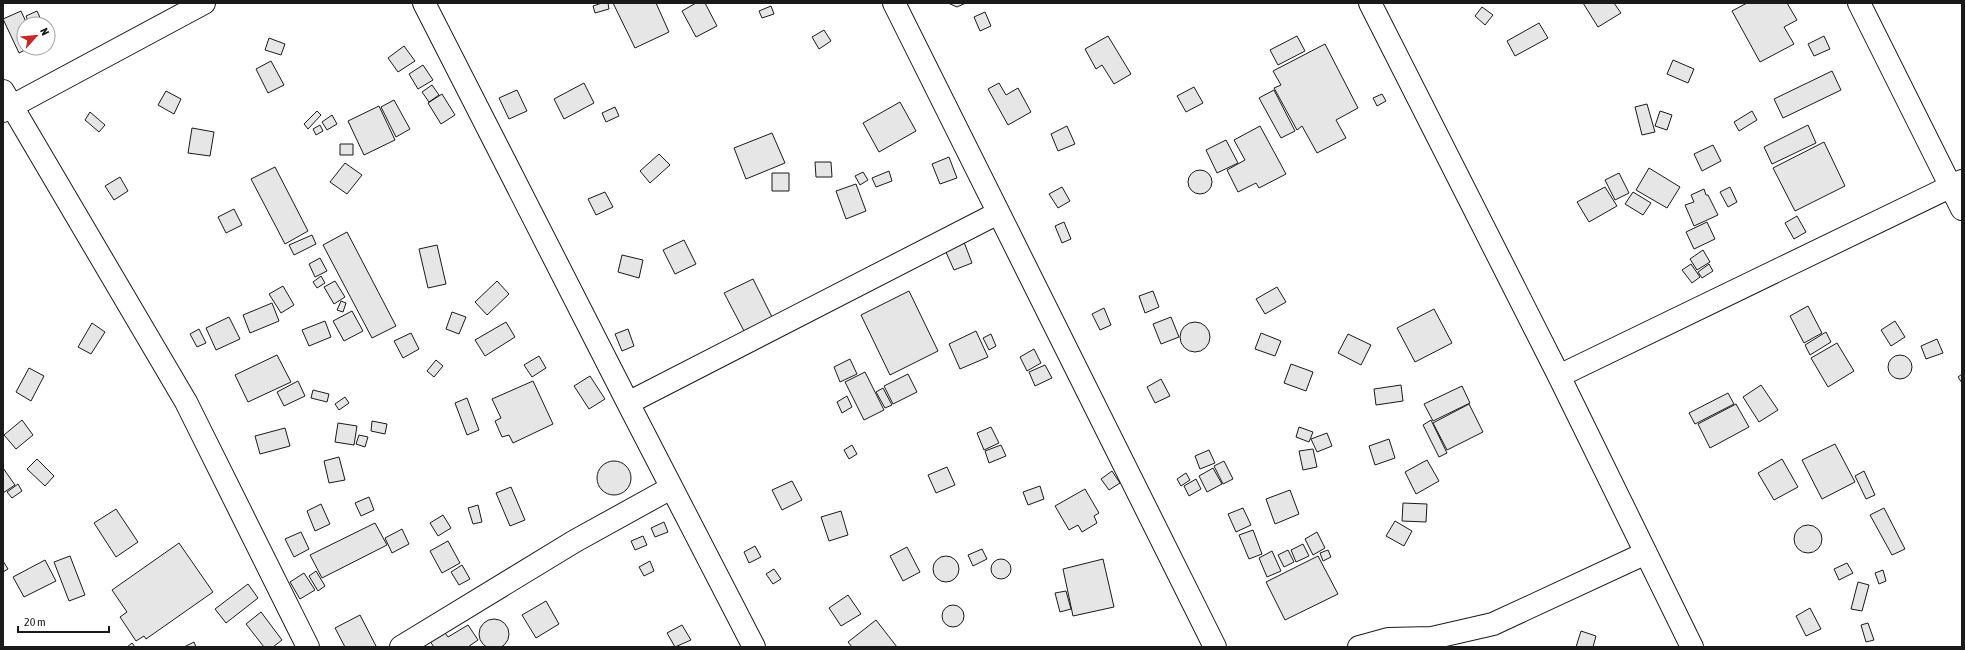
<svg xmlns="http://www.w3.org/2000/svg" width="1965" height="650" font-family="'Asap Condensed',sans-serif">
<rect width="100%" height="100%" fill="#fff"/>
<path fill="#e6e6e6" stroke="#1a1a1a" d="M602 3H608L609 9 595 13 593 6Z
M613 3H656L669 32 635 48Z
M696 3H705L717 26 696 37 682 11Z
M948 3H966L957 7Z
M1583 3H1614L1621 13 1598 27Z
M1747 3H1787L1797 20 1784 27 1794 44 1760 62 1732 11Z
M771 6 774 14 762 18 759 11Z
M1482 7 1493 15 1485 25 1475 16Z
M21 11 27 24H24V48H29L19 53 3 19Z
M37 11 43 24H29L26 16Z
M985 12 991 26 980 31 974 17Z
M1539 23 1548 38 1515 56 1507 41Z
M824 30 831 41 819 49 812 37Z
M1108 36 1131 74 1114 84 1102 65 1096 69 1085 49Z
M1297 36 1305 51 1278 65 1270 50Z
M1824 36 1830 49 1814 56 1808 44Z
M269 38 285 44 281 55 265 50Z
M1325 44 1358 108 1336 120 1346 138 1317 153 1302 126 1297 130 1274 88 1281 85 1273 71Z
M404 46 415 61 398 72 388 58Z
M1673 60 1694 69 1688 83 1667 74Z
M271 61 284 85 268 93 256 69Z
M423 65 433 80 418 89 409 74Z
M1832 71 1841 90 1783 118 1774 99Z
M584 83 594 103 564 119 554 99Z
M999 83 1006 95 1018 88 1031 112 1008 125 988 89Z
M432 85 439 95 429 102 422 92Z
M1194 87 1203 103 1186 112 1177 96Z
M517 90 527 111 509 119 499 98Z
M1274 90 1295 131 1281 138 1259 98Z
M166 91 181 99 174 114 158 105Z
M442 94 455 115 441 124 428 103Z
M1382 94 1386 101 1377 106 1373 98Z
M394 100 410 129 396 137 381 107Z
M900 102 916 131 879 152 863 123Z
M1647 104 1655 132 1642 135 1635 107Z
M379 106 395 140 364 155 348 121Z
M615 107 619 116 606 122 602 113Z
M317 111 321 115 308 129 304 124Z
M1660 111 1672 115 1667 130 1655 126Z
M1752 111 1757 120 1739 131 1734 122Z
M90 112 105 125 99 132 85 120Z
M332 115 337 124 327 130 322 122Z
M320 125 323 131 316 135 313 129Z
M1808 125 1816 143 1772 164 1764 147Z
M1067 126 1075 144 1058 151 1051 134Z
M1260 126 1286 174 1259 188 1256 183 1238 192 1227 170 1245 160 1234 140Z
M192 128 214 132 210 156 188 153Z
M772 133 785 163 746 179 734 148Z
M1226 140 1238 163 1217 173 1206 150Z
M1824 142 1845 186 1795 211 1773 168Z
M340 144H353V155H340Z
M1713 145 1721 161 1702 171 1694 154Z
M659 154 670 165 650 183 640 171Z
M949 157 957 178 940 184 932 164Z
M815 162H831L832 177H816Z
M345 163 362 175 347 194 330 182Z
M275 167 308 231 285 244 251 179Z
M1649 168 1680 187 1667 208 1636 190Z
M1188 182a12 12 0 1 1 24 0a12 12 0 1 1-24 0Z
M889 171 892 181 876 187 872 178Z
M863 172 868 180 860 185 855 176Z
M772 173H789V191H772Z
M1619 173 1629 193 1615 200 1605 180Z
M120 177 128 191 114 200 105 186Z
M856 184 866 211 846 219 836 191Z
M1062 187 1070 201 1058 208 1049 194Z
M1605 187 1617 206 1589 222 1577 202Z
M1730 187 1737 202 1728 207 1720 192Z
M1704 189 1706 195H1708L1718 215 1694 226 1685 205 1694 202 1691 195Z
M605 192 613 207 596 215 588 199Z
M1633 192 1651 203 1643 215 1625 204Z
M234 209 242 225 226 233 218 217Z
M1797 216 1806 232 1794 239 1785 223Z
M1064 222 1071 239 1062 243 1055 226Z
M1707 222 1715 239 1694 249 1686 232Z
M347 232 396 326 372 338 323 245Z
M312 235 316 244 294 255 289 245Z
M684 240 696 264 675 274 663 250Z
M964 242 972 263 954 270 945 250Z
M437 245 446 284 428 288 419 249Z
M1703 250 1710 262 1697 270 1690 259Z
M622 255 643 260 639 278 618 272Z
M320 258 327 271 315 277 309 264Z
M1691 264 1700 277 1692 283 1682 270Z
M1709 264 1713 271 1702 278 1698 272Z
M321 276 325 283 317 288 313 282Z
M753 279 772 317 744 331 724 293Z
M335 281 345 297 334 304 324 287Z
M497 281 509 294 487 315 475 302Z
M283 286 294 305 281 313 269 294Z
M1277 287 1286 302 1265 314 1256 299Z
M909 291 938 351 890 375 861 315Z
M1153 291 1159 307 1145 313 1139 296Z
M341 301 346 303 343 312 337 310Z
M272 303 279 321 250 333 243 315Z
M1808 306 1822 333 1804 343 1790 316Z
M1104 308 1111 325 1100 330 1092 314Z
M1434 309 1452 343 1415 362 1397 328Z
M352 311 363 331 344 341 333 321Z
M452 312 466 317 459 334 446 329Z
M229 317 240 339 216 350 206 328Z
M1171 317 1179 337 1161 344 1153 324Z
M325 321 331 337 309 346 302 330Z
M1895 321 1905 337 1891 346 1881 330Z
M506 322 515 337 485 356 475 340Z
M1180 337a15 15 0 1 1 30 0a15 15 0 1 1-30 0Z
M92 323 105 332 91 354 78 347Z
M199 329 206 343 197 347 190 334Z
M628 329 634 346 622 351 615 334Z
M976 331 988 357 960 369 949 344Z
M1826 332 1831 342 1810 355 1805 345Z
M411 333 419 349 403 358 394 341Z
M1261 333 1281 341 1275 356 1255 349Z
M991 334 996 346 989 350 983 338Z
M1348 334 1371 345 1361 365 1338 353Z
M1937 339 1943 353 1926 359 1921 346Z
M1837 343 1854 371 1828 387 1811 358Z
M1034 349 1041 363 1027 371 1020 357Z
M1888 367a12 12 0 1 1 24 0a12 12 0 1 1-24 0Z
M277 355 291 382 248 402 235 375Z
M539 356 546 368 532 377 524 365Z
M850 359 857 374 840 382 834 367Z
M436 360 443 366 434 377 427 371Z
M1291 364 1313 372 1306 391 1284 383Z
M1045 365 1052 378 1035 386 1029 372Z
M29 368 44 376 31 401 16 392Z
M865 372 884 410 864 420 845 382Z
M908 374 917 392 893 404 884 386Z
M1962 374V383L1958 377Z
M590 376 605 399 589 409 574 386Z
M1161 379 1170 396 1155 403 1147 387Z
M298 381 305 396 284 406 277 392Z
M533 381 553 424 513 443 509 435 502 437 495 421 501 418 492 399Z
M1401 385 1403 401 1376 405 1374 389Z
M1761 385 1778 410 1759 422 1743 397Z
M1462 386 1470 403 1433 421 1424 404Z
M883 388 892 405 885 408 876 392Z
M313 390 329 394 327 402 311 398Z
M1728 393 1734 404 1695 424 1689 413Z
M847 396 852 407 842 413 837 402Z
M345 397 349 403 339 410 335 404Z
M467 398 479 430 467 435 455 403Z
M1469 404 1483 432 1447 450 1433 423Z
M1736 404 1749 427 1710 448 1698 424Z
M22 420 33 435 16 449 4 435Z
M1431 420 1447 453 1439 457 1423 425Z
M372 421 387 424 385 434 371 431Z
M338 423 357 426 354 445 335 442Z
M991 427 999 443 984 450 977 433Z
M1299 427 1313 432 1309 442 1296 437Z
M285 428 290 446 260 454 255 436Z
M1327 433 1332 446 1317 452 1311 439Z
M359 435 368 437 365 447 356 444Z
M1389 439 1395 458 1375 465 1369 446Z
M1835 444 1855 482 1822 499 1802 460Z
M852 445 857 454 849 459 844 450Z
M1001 445 1006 456 989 463 985 451Z
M1313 449 1317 467 1303 470 1299 451Z
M1209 450 1215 463 1200 469 1195 456Z
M339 457 345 480 329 483 324 461Z
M37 459 54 476 45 486 27 469Z
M1782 459 1798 487 1774 500 1758 473Z
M1427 460 1439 481 1416 494 1405 472Z
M1224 461 1233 479 1223 484 1214 466Z
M597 478a17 17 0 1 1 34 0a17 17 0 1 1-34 0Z
M947 467 955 485 936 493 928 475Z
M3 468 15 485 3 493Z
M1213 468 1222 484 1207 492 1199 476Z
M1112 471 1120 483 1109 490 1101 479Z
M1864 471 1875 495 1866 499 1855 476Z
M1186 473 1190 480 1181 486 1177 479Z
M1196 479 1201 489 1189 496 1184 486Z
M792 481 802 500 782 510 772 490Z
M18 484 22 491 12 498 7 492Z
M1040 486 1044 499 1028 505 1023 492Z
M511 487 525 520 510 526 496 493Z
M1085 489 1099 513 1094 516 1097 523 1082 532 1078 525 1069 530 1055 506Z
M1290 490 1299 514 1275 524 1266 499Z
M369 497 374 510 361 516 355 503Z
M1403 503 1427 504 1426 522 1402 521Z
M321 504 330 524 315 531 307 511Z
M478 505 482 522 473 524 468 508Z
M1243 508 1251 525 1236 532 1228 514Z
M1884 508 1905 549 1892 555 1870 515Z
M116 509 138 542 116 557 94 523Z
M841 511 848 535 829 541 821 517Z
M443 515 451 528 438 536 430 523Z
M1395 521 1412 531 1404 546 1386 536Z
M664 522 668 532 655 537 651 528Z
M375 523 387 545 322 578 310 555Z
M1794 539a14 14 0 1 1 28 0a14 14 0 1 1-28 0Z
M402 529 409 544 392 553 385 538Z
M1253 530 1262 554 1249 559 1239 535Z
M301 532 309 549 294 557 285 539Z
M1317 532 1325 548 1313 555 1305 539Z
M643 536 647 545 635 550 631 541Z
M448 541 460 563 442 573 430 551Z
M179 543 213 592 146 639 144 636 136 641 120 617 127 612 112 590Z
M1303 544 1309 556 1296 562 1291 550Z
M755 546 761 557 749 563 744 552Z
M907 547 920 572 903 581 890 556Z
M982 549 987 559 973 566 968 555Z
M1288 550 1294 562 1284 567 1278 555Z
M1328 550 1331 557 1323 561 1320 553Z
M1272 551 1281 571 1267 577 1259 558Z
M70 556 85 595 69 601 54 562Z
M1318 556 1338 594 1285 620 1266 582Z
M933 569a13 13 0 1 1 26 0a13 13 0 1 1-26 0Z
M1103 559 1114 607 1073 616 1063 569Z
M991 569a10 10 0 1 1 20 0a10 10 0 1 1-20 0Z
M45 560 56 581 24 597 13 577Z
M3 561 8 569 3 572Z
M650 561 654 571 644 576 639 567Z
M1847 563 1853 573 1839 580 1834 569Z
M462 565 470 579 459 585 451 572Z
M774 569 781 579 773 584 766 574Z
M1883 570 1886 581 1879 584 1875 573Z
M316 571 325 586 318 591 309 576Z
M304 573 315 590 300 599 290 582Z
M1858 582 1869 585 1862 611 1851 609Z
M248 584 258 598 226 623 215 609Z
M1066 591 1071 609 1060 612 1055 593Z
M848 595 861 614 841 626 829 608Z
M546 601 559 624 536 638 522 615Z
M942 616a11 11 0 1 1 22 0a11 11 0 1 1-22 0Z
M1810 608 1821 629 1806 636 1796 616Z
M261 612 282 640 273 647H264L246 624Z
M360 615 376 646 374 647H345L335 628Z
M479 634a15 15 0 1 1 30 0a15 15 0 1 1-30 0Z
M876 620 897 647H852L848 642Z
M1868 623 1874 640 1866 642 1861 625Z
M468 625 478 640 468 647H434L429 640 443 630 448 637Z
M682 625 691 640 675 647 667 633Z
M1581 631 1596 636 1593 647H1576Z
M194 642 196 647H184Z
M132 643 135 647H127Z"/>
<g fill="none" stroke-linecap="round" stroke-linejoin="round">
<g stroke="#1a1a1a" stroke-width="24">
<path id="street" d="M424 3 628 403 754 647
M894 3 1215 647
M1370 3 1559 376 1692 647
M1859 3 1962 209
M3 91 186 402 308 647
M3 111 204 3
M1559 376 1962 181
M628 403 998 213
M401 647 575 541 671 488
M1359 647 1388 639 1432 638 1493 624 1646 553"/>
</g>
<use href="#street" stroke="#fff" stroke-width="22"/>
</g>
<rect width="1965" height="650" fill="none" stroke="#1a1a1a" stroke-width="8"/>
<g transform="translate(36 36) rotate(63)"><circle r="19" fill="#ffffff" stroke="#a3a3a3"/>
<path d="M0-3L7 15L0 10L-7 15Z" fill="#c62828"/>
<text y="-6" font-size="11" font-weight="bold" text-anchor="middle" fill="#1a1a1a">N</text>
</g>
<path d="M18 626v6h91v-6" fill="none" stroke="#1a1a1a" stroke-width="2"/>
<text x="24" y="626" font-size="12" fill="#1a1a1a" stroke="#ffffff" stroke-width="3" paint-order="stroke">20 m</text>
</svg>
